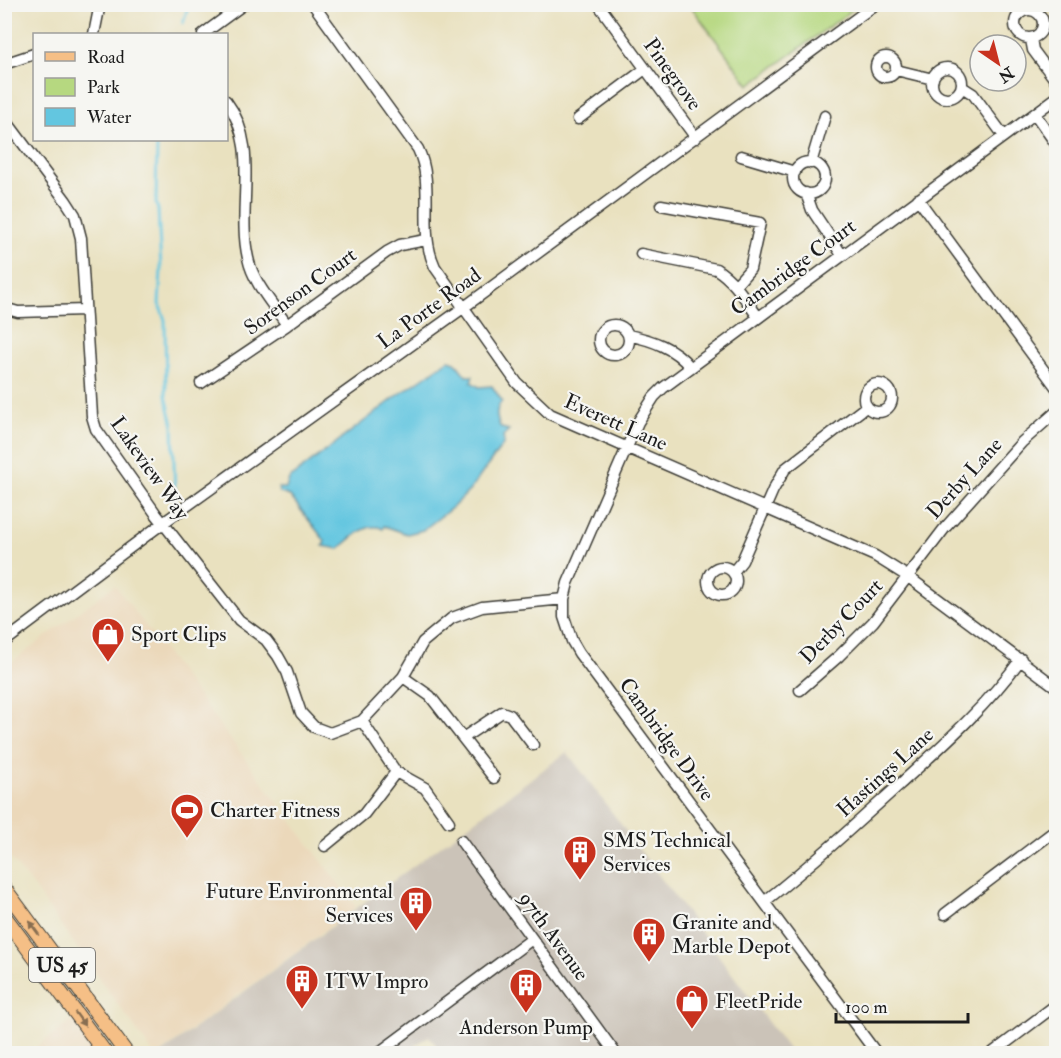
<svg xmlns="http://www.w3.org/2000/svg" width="1061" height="1058" font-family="'IM FELL Double Pica',serif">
<rect width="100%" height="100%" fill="#f6f6f2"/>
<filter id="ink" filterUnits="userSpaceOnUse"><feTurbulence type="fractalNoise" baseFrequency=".0167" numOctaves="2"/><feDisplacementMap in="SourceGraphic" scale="12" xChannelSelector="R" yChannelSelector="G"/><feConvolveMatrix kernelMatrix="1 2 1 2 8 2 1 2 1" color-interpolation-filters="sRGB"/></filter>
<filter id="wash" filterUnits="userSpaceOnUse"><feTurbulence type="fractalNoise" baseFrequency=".008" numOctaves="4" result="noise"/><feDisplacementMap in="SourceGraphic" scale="24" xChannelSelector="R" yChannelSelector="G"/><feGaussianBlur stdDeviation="1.35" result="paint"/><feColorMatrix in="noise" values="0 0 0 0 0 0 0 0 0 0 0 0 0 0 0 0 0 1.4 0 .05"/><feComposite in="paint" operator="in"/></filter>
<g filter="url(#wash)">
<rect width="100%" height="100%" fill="#e9e1bf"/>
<path fill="#ebd8ba" d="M115 585 356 907 160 1053H153L32 885 5 851V667Z
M76 1018 102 1054H27Z"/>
<path fill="#cbc3b8" d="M567 752 791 1053H442L429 1036 404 1053 160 1054Z"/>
<path fill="#b6d880" stroke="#697a4e" stroke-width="1.5" d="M690 5H859L749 85Z"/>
<path fill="#63c6e0" stroke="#40717e" stroke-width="1.5" d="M449 360 455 362 466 376H473L471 382 479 387 492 386 502 401C495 409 496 419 501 428L509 430 503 436 504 443 470 490 453 507 423 530 407 534 384 526 383 529C367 520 350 540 339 549L323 546 325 541 290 496 280 493 278 488H286L289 479 397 396Z"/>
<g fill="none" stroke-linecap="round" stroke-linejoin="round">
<path stroke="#63c6e0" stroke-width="3" d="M183 23 189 4
M157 140 156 203 158 210 161 269 159 304 165 320 166 396 173 425 175 499"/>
</g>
</g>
<g filter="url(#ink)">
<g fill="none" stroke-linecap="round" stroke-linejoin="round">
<g stroke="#3b3a34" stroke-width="13">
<path id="minor" d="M313 4 418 149C436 187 417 229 435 267L517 383 550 414 875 556 907 576 1056 687
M598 4 696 138
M1015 24a14 14 0 1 1 28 0a14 14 0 1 1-28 0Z
M94 34 100 4
M203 34 244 4
M1031 39 1033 50 1056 81
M876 67a10 10 0 1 1 20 0a10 10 0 1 1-20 0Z
M4 64 34 54
M932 83a15 15 0 1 1 30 0a15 15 0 1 1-30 0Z
M896 70 933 79
M962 87 973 94 1004 136
M226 101C261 147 236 206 248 258 253 283 273 304 287 325
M1035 114 1056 144
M4 118 66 201 75 215 81 238 92 416 96 429 156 514 239 620 266 640 278 656 287 672 301 713 314 727 330 733 362 721 403 677 423 642 452 618 482 607 564 599
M578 119 645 69
M741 156 795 172
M793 178a16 16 0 1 1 32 0a16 16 0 1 1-32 0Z
M811 163 825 116
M806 193 812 210 842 255
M918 199 1056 387
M661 205 760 223 750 269 736 285
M641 254 716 269C735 281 745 299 758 317
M4 308 18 312 85 310
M599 340a15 15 0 1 1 30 0a15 15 0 1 1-30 0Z
M628 335C652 340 675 348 690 367
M201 383 287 325 387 252 400 245 426 240
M864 398a14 14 0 1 1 28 0a14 14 0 1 1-28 0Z
M708 581a14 14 0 1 1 28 0a14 14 0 1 1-28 0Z
M733 572 742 561 773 490 785 469 867 406
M4 642 163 523 463 308 876 4
M403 677 430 696 494 778
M800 690 839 656 873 622 944 529 1022 442 1056 412
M463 738 502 712 510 715 533 745
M396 772 425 788 449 822
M461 841 616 1054
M325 846 364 814 396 772 362 721
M764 902C811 865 855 825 899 785 943 745 986 707 1021 659
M945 914 1056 830
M377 1054 532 939
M877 1054 579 653 572 641 564 617V599L568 583 638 422 654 397 663 388 1056 98
M991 1054 1056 1005"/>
</g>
<g stroke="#3b3a34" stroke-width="16">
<path id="major" d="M4 888 127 1054
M4 916 106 1054"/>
</g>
<use href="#minor" stroke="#fff" stroke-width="10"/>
<use href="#major" stroke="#f5bf86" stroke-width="14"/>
</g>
<defs><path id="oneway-solid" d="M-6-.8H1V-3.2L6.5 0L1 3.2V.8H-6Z" transform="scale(1.5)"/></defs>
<g fill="#886e51">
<use href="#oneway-solid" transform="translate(34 928) rotate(-126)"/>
<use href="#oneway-solid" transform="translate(80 1019) rotate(54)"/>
</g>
</g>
<defs>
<g id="shop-pin" transform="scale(1.725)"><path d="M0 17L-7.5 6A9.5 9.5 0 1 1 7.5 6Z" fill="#c8321e" stroke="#f6f6f2"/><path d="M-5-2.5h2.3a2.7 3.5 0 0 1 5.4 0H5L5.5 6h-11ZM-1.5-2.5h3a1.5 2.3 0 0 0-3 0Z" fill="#fff"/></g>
<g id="stadium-pin" transform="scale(1.725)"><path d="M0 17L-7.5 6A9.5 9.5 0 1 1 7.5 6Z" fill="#c8321e" stroke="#f6f6f2"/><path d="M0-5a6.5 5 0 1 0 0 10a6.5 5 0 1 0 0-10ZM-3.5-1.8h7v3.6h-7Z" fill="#fff"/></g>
<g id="building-pin" transform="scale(1.725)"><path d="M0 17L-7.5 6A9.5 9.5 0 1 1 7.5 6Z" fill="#c8321e" stroke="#f6f6f2"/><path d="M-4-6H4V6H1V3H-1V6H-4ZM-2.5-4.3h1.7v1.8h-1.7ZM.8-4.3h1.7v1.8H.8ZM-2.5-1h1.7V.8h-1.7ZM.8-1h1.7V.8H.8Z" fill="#fff"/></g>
</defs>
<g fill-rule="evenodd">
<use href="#shop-pin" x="108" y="634"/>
<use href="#stadium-pin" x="187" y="810"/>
<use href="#building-pin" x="580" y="852"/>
<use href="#building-pin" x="416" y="903"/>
<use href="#building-pin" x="649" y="934"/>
<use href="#building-pin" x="302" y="981"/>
<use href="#building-pin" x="526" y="985"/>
<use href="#shop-pin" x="692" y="1001"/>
</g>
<g text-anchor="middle" stroke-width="4.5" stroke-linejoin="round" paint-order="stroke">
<rect fill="#f6f6f2" stroke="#5d5d5c" stroke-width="1.5" x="29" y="948" width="66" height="34" rx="4.5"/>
<g font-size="20" font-weight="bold" fill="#1c1c1c">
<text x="62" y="972">US 45</text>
</g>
<g font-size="21" fill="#1c1c1c" stroke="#f6f6f2">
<text transform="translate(673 74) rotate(54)" y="7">Pinegrove</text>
<text transform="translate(793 267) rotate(-36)" y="7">Cambridge Court</text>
<text transform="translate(300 291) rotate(-36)" y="7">Sorenson Court</text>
<text transform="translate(429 308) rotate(-36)" y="7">La Porte Road</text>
<text transform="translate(616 422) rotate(24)" y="7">Everett Lane</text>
<text transform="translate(150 468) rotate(55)" y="7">Lakeview Way</text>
<text transform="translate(964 478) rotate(-48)" y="7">Derby Lane</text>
<text transform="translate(841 621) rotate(-46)" y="7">Derby Court</text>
<text transform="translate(667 739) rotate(54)" y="7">Cambridge Drive</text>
<text transform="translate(885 772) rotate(-42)" y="7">Hastings Lane</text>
<text transform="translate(554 936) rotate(54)" y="7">97th Avenue</text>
</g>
<g font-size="21" fill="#1c1c1c" stroke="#f6f6f2" text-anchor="start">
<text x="131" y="641">Sport Clips</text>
<text x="210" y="817">Charter Fitness</text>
<text x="603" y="847">SMS Technical<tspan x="603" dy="24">Services</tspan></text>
<text x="393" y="898" text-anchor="end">Future Environmental<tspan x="393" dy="24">Services</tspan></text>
<text x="672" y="929">Granite and<tspan x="672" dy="24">Marble Depot</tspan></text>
<text x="325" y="988">ITW Impro</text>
<text x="715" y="1008">FleetPride</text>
<text x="526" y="1034" text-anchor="middle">Anderson Pump</text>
</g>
</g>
<rect width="1061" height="1058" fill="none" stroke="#f6f6f2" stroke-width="24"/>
<rect x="33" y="33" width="195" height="108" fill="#f6f6f2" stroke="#9f9f9c" stroke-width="1.5"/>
<rect x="45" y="52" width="30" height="9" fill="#f5bf86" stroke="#9f9f9c" stroke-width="1.5"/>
<text x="87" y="63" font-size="18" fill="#1c1c1c">Road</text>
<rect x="45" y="78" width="30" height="18" fill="#b6d880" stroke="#9f9f9c" stroke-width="1.5"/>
<text x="87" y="93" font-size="18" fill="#1c1c1c">Park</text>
<rect x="45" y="108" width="30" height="18" fill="#63c6e0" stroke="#9f9f9c" stroke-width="1.5"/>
<text x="87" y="123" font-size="18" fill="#1c1c1c">Water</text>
<g transform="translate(998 63) rotate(145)"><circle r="28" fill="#f6f6f2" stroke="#9f9f9c" stroke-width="1.5"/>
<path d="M0-4.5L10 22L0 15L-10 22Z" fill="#c8321e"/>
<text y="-9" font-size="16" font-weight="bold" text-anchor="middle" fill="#1c1c1c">N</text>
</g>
<path d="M836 1013v9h132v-9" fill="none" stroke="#1c1c1c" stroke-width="3"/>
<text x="845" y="1013" font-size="18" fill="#1c1c1c" stroke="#f6f6f2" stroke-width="4.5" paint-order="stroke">100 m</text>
</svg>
